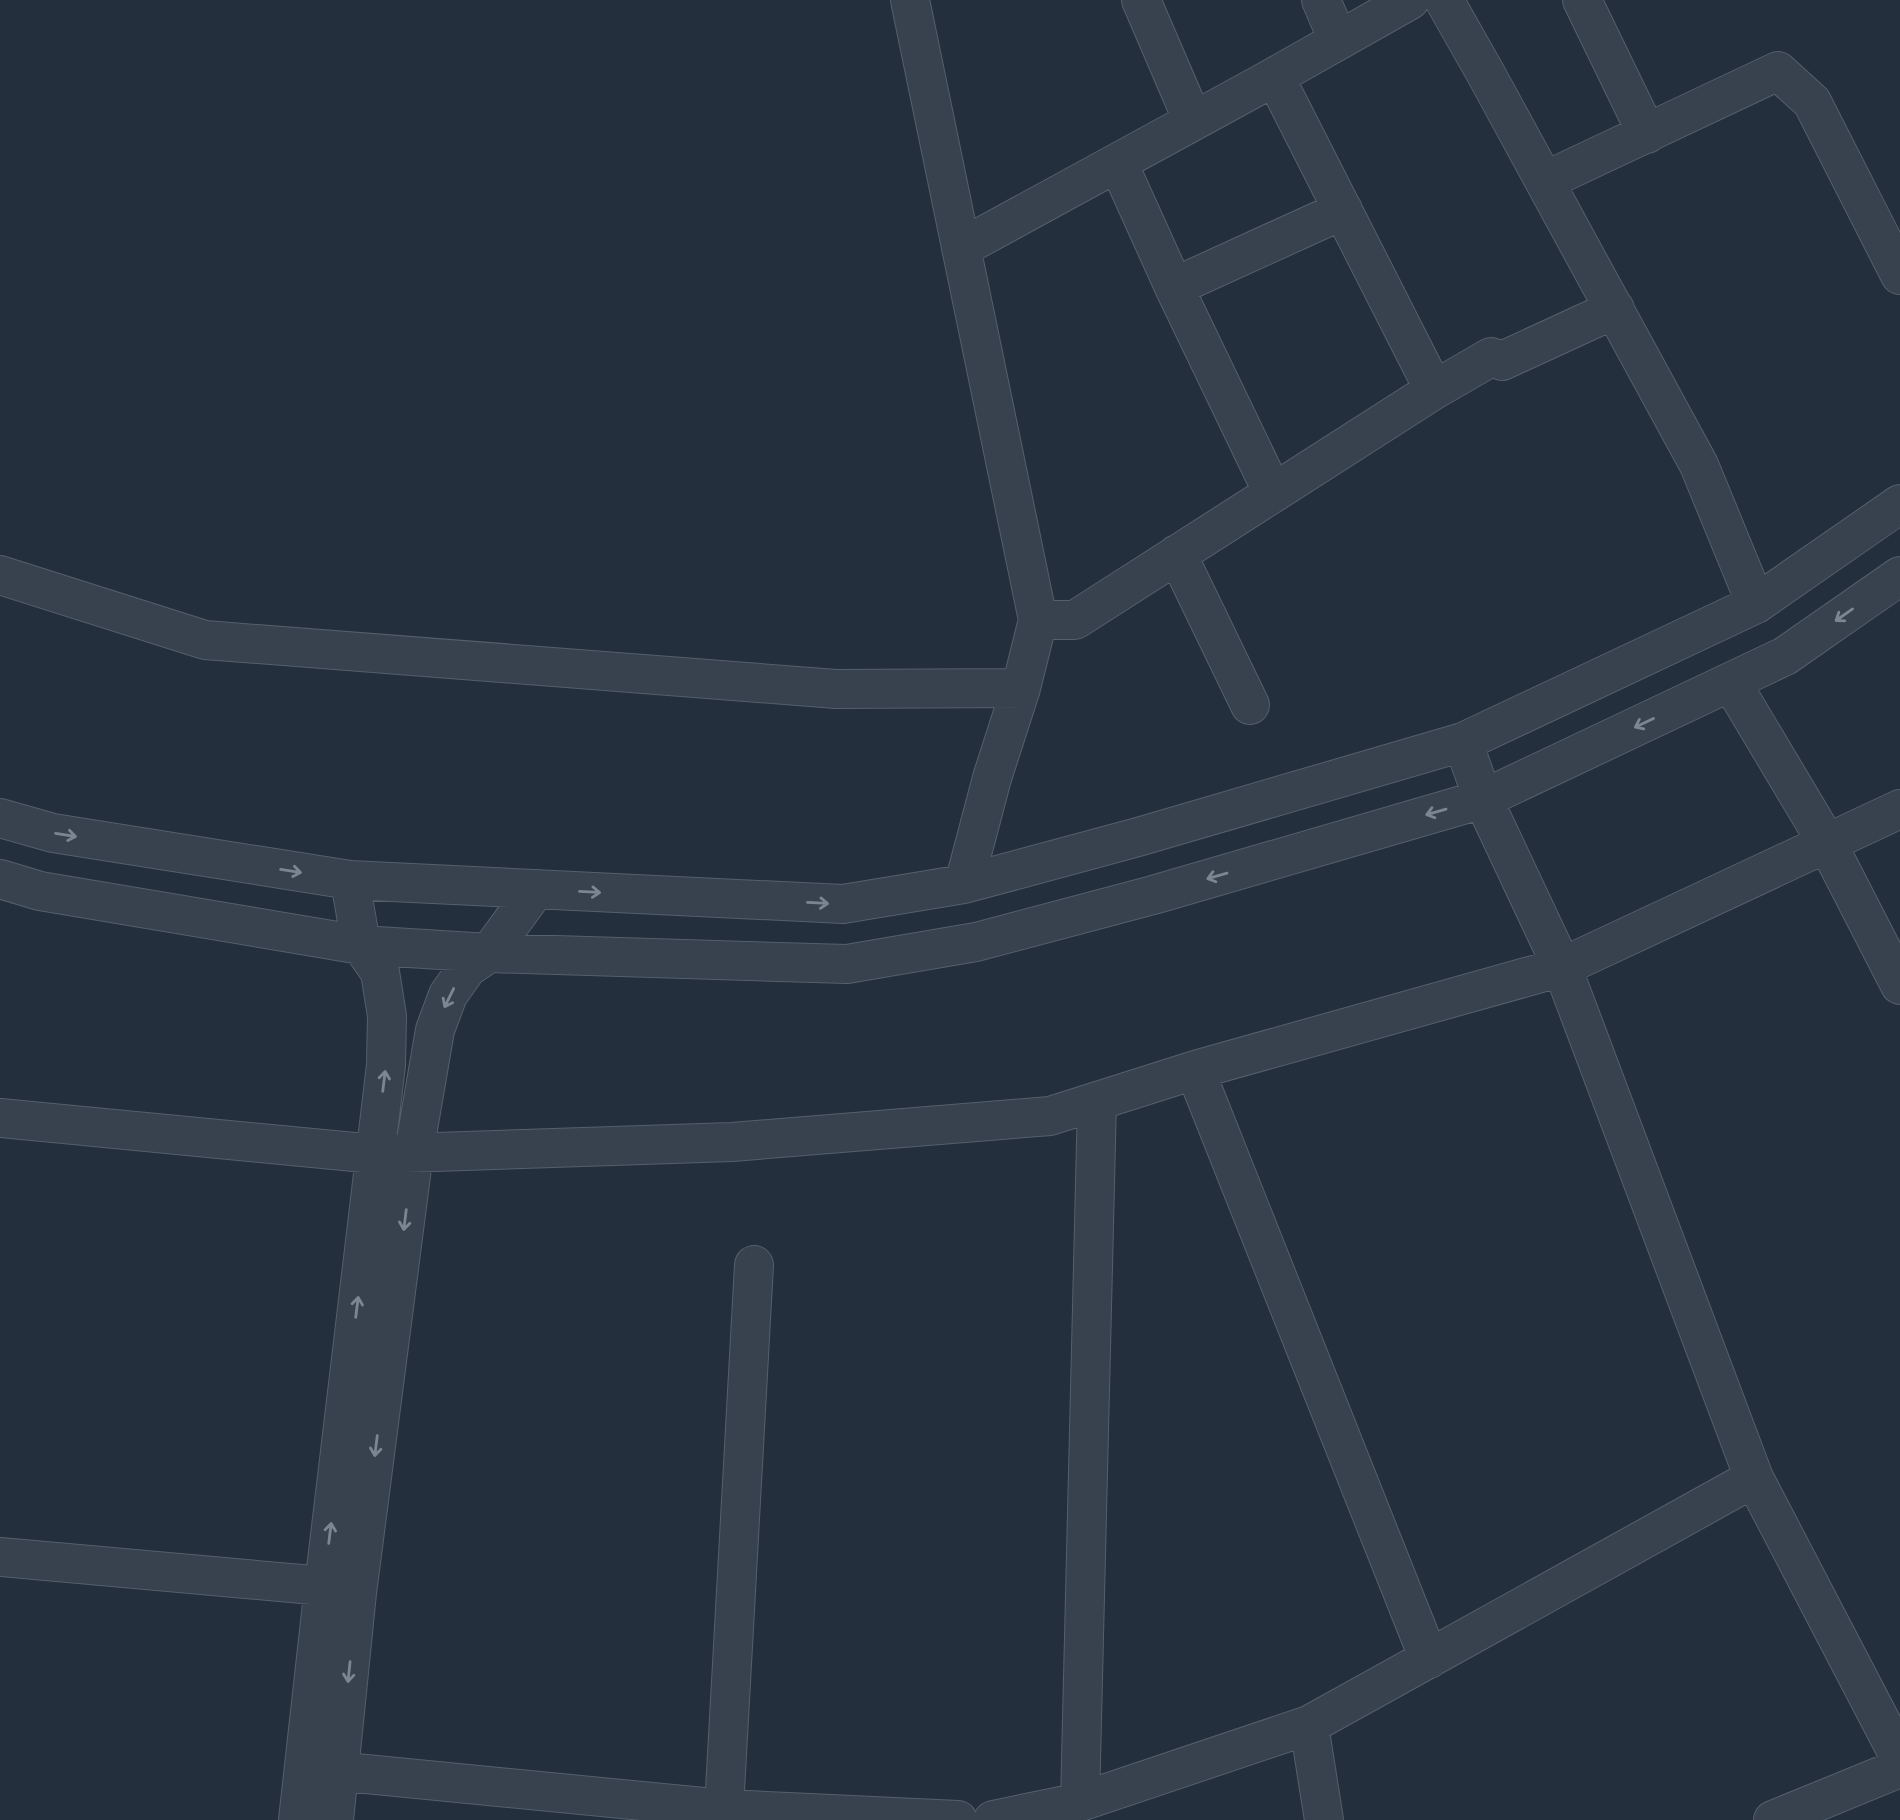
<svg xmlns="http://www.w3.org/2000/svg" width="1900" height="1820" font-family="Roboto,sans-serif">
<rect width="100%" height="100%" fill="#242f3e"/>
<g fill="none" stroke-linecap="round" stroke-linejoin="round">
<g stroke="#565f6c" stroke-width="40">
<path id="street" d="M910 0 1038 620 1021 688 992 778 964 884
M1141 0 1193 121
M1321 0 1338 40
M1444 0 1486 74 1699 465 1756 604
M1582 0 1647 134
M1275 77 1434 390
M1118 163 1174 287 1273 493
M1545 181 1778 71 1812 102 1900 275
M961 248 1265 82 1410 0
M1174 287 1343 210
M1177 554 1250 705
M0 575 205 640 836 689 1021 688
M1038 620H1075L1434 390 1491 357 1502 361 1615 309
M1731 682 1827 843 1900 985
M1463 742 1483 799 1562 967 1754 1478 1900 1758
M0 818 53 833 350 880 843 904 964 884 1138 837 1463 742 1756 604 1900 504
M0 879 40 891 361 945 489 953 847 964 976 942 1153 895 1483 799 1785 656 1900 576
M1195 1070 1429 1659
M0 1118 375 1154 732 1142 1050 1116 1195 1070 1562 967 1900 809
M0 1557 324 1586
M1309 1725 1324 1820
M315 1769 724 1809 958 1820
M1080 1802 1097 1101
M724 1809 754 1265
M298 1820 324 1586 386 1065 387 1016 380 972 361 945 350 880
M334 1820 357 1593 414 1152 435 1030 448 995 467 968 489 953 536 889
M993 1820 1080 1802 1309 1725 1754 1478
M1773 1820 1900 1768"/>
</g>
<use href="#street" stroke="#38414e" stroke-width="38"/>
</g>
<defs><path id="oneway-shaft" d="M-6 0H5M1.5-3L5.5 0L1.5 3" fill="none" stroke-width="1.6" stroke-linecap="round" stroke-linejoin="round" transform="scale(1.75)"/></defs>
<g stroke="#7c8592">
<use href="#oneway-shaft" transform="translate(1844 615) rotate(145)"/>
<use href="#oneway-shaft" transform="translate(1644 723) rotate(155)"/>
<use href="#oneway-shaft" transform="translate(1436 812) rotate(164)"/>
<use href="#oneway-shaft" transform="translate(66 835) rotate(9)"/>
<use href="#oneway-shaft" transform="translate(291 871) rotate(9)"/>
<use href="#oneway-shaft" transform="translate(1217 876) rotate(164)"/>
<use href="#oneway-shaft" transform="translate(590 892) rotate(3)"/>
<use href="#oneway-shaft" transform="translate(818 903) rotate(3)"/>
<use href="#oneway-shaft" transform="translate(449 998) rotate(116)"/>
<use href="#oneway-shaft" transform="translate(384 1081) rotate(-83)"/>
<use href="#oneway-shaft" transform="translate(405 1220) rotate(97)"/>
<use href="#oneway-shaft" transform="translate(357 1307) rotate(-83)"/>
<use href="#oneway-shaft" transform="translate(376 1446) rotate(97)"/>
<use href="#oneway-shaft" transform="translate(330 1533) rotate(-83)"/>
<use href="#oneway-shaft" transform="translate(349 1672) rotate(96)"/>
</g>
</svg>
